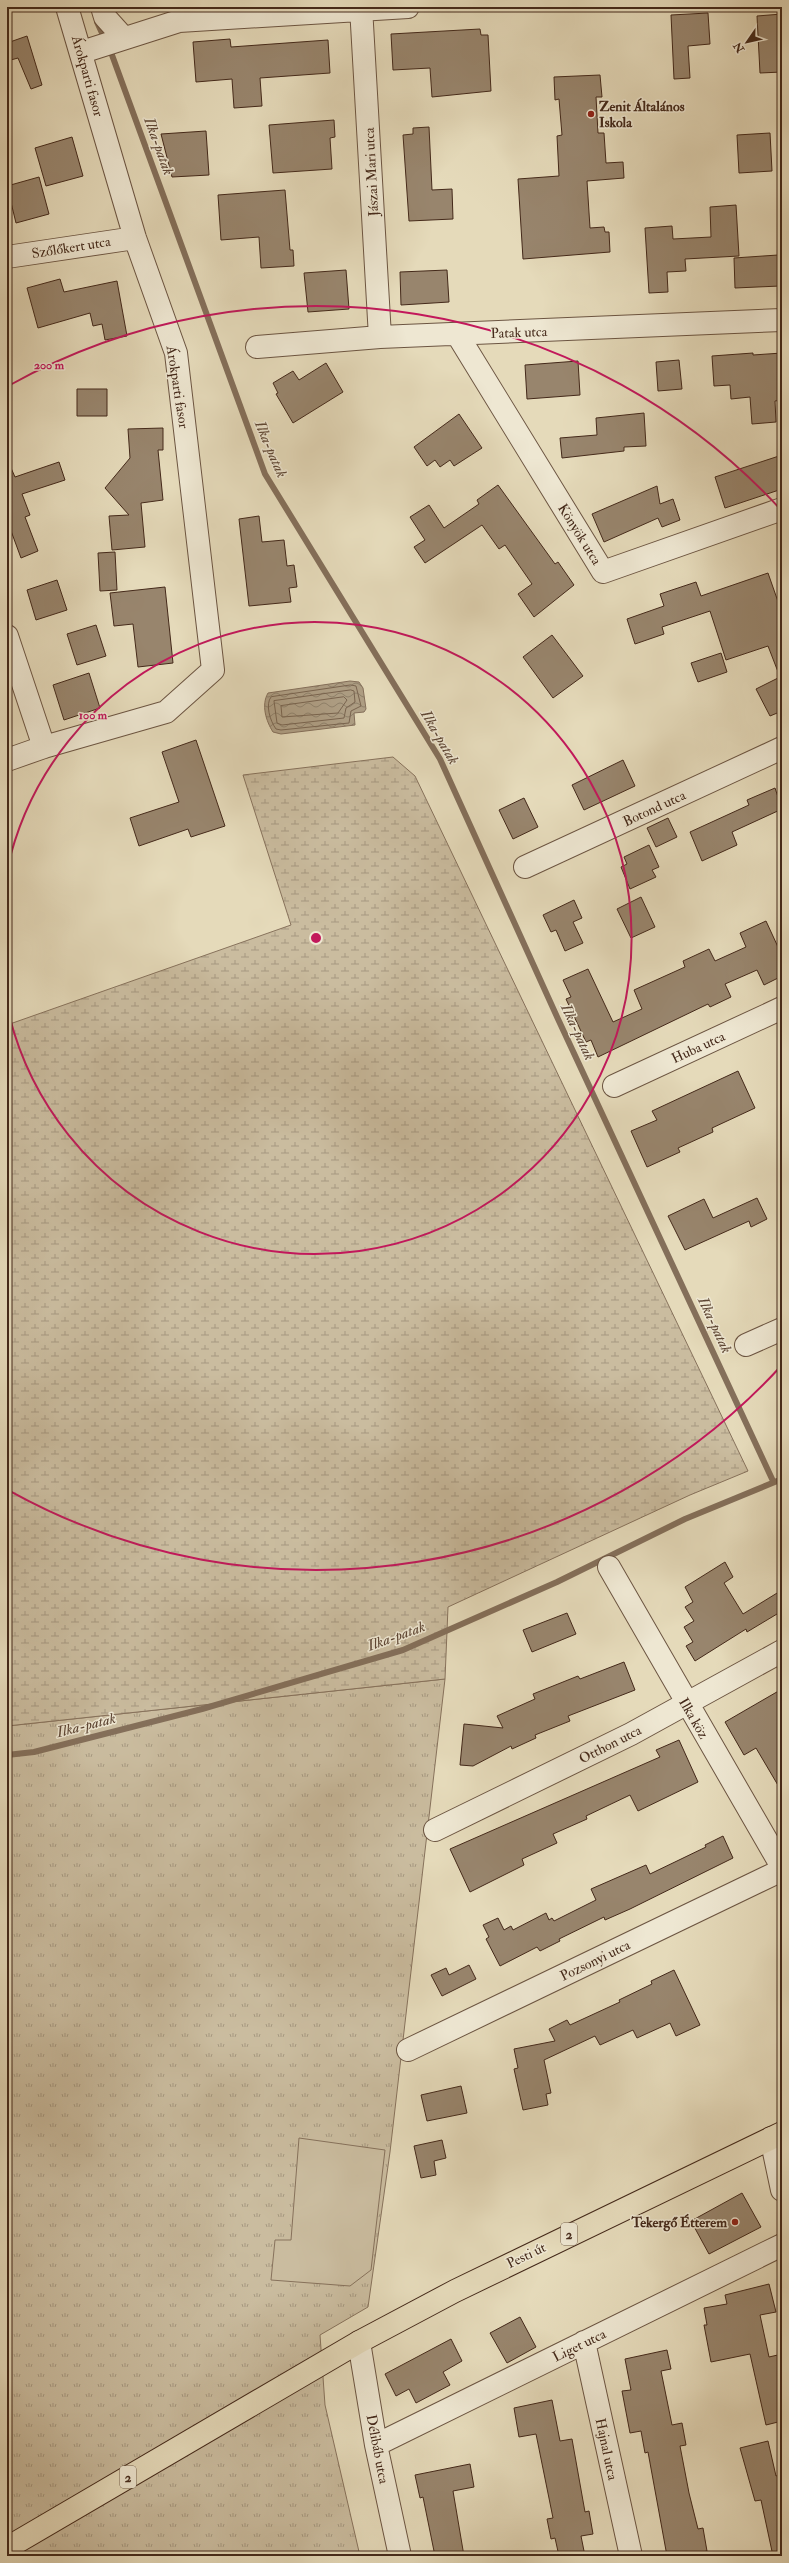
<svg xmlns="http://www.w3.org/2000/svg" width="789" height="2563" font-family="'IM FELL Double Pica',serif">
<defs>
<pattern id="grass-tufts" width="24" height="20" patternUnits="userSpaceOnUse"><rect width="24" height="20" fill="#cabc9f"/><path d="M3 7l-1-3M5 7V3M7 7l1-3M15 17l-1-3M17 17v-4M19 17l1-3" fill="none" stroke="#a69981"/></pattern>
<pattern id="wetland-marsh" width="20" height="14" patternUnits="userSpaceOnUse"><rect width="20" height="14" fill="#cabc9f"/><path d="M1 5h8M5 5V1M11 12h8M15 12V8" fill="none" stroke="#a69981"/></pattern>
<pattern id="water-waves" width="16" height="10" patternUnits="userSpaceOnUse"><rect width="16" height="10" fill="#ae9e84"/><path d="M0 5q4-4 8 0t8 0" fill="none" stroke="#8f816b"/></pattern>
</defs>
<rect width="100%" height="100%" fill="#e5daba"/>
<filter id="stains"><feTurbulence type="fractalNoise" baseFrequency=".005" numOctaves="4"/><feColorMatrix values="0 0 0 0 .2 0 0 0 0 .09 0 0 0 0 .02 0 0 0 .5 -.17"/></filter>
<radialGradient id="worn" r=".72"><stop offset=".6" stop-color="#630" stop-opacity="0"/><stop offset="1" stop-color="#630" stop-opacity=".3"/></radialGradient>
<path fill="url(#grass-tufts)" stroke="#87725c" d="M445 1679 390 2152 368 2307 320 2335 325 2405 360 2556H7V1726Z"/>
<path fill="url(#wetland-marsh)" stroke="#87725c" d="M393 757 415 776 748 1471 690 1495 448 1607 445 1679 7 1726V1025L291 925 243 775Z"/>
<path fill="#cabc9f" stroke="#87725c" d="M299 2138 385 2150 371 2270 350 2286 271 2280 275 2240H291Z"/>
<path fill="url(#water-waves)" stroke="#846f5a" d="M350 681 359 682 363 688 366 709 364 712 354 713 355 725 281 734 273 732C266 721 261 705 268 693Z"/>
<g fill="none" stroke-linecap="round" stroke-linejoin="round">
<path stroke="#79644f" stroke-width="1" d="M351 685 356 686 361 706 351 711 349 723 281 730 276 729C270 721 265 704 271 697Z
M351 690 354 691 355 702 346 708 344 718 282 725 277 723 274 701Z
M344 697 347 700 338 713 282 717 281 706Z"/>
<path stroke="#846f5a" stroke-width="6" d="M97 22 112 55 265 474 440 759 558 1019 773 1481
M7 1755 34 1752 202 1709 403 1650 557 1582 685 1519 782 1479"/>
</g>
<path fill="#98856d" stroke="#44291a" d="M708 13 710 44 688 46 690 78 674 79 671 15Z
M782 14V72L760 73 757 16Z
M480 29 481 35H488L491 91 432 97 430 68 393 70 391 34Z
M27 36 42 85 31 89 18 58 7 61V43Z
M230 39 231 47 328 40 330 73 260 78 262 106 234 108 232 79 196 82 193 42Z
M600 75 602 97H596L598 133H604L606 163 623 162 624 178 587 181 590 228 604 227 605 232H609L610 252 523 259 518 179 559 176 557 136 562 135 559 99 555 100 554 77Z
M334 120 335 137 330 138 332 169 273 173 269 125Z
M429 127 432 190 452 189 453 219 409 221 403 135 413 134V128Z
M206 131 209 175 172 177 161 134Z
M770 133 772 171 739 173 737 135Z
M72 137 83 176 46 186 35 148Z
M39 177 49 214 16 223 7 186Z
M285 190 290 250H293L294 266 261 268 259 237 221 240 218 195Z
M736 205 739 256 685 259 686 271 667 272 668 292 649 293 645 228 672 226 673 239 711 237 710 207Z
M778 255 780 286 735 288 734 258Z
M346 270 349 309 308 312 304 273Z
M447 270 449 302 401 305 400 272Z
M60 279 64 292 117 281 127 336 105 340 102 324 93 326 90 313 38 328 27 288Z
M753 353V355L782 353V400L775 401 776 422 752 424 750 397 731 399 730 385 714 386 712 356Z
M679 360 682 389 658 391 656 362Z
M578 361 580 395 527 399 525 365Z
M326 363 343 392 293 423 276 394 278 393 273 383 293 371 299 380Z
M77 389H107V416H77Z
M644 413 646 446 624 447V451L562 458 560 438 597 435 596 418Z
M459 414 482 448 454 466 450 460 440 467 435 460 427 466 414 447Z
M163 428V450H158L163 500 141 503 145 547 112 550 109 516 129 515 105 488 130 458 128 429Z
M782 455V489L725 508 715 477Z
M7 459 15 477 59 462 65 480 22 494 30 515 25 517 38 551 21 558 7 520Z
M498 485 555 564 558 562 574 585 534 617 518 594 532 584 505 545 499 549 482 525 425 563 414 547 425 540 410 517 429 505 444 528 479 504 477 500Z
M657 486 660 504 673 499 680 520 662 527 658 518 604 542 592 514Z
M259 516 262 542 284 540 287 566 294 565 297 587 289 588 291 602 249 606 239 519Z
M115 552 117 590 100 591 98 553Z
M768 573 782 613V711L770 716 756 689 780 677 768 646 726 660 710 611 662 627 664 634 635 644 627 619 664 606 660 594 696 582 701 596Z
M57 580 67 610 36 620 27 590Z
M165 587 173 663 138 667 133 624 114 626 110 593Z
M96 625 106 656 77 665 67 634Z
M552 635 583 676 553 698 523 657Z
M721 653 727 672 698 682 691 663Z
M89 673 100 708 64 720 53 685Z
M196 740 225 826 191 837 188 829 139 846 130 818 179 802 162 752Z
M623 760 635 786 584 810 572 785Z
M775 788 782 809 732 832 737 845 702 861 690 832 749 805 747 800Z
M524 798 538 827 513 839 499 810Z
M668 818 677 837 656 847 647 828Z
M649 845 659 867 652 870 656 877 630 889 621 867 627 864 624 857Z
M641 897 655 927 631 938 617 909Z
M574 900 582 918 573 922 583 943 565 951 556 930 551 932 543 915Z
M766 921 778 947 782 945V976L764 985 757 970 725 984 731 997 710 1007 708 1004 598 1057 591 1040 586 1042 566 999 571 997 563 980 588 969 613 1022 642 1009 634 990 685 967 683 961 709 949 715 961 746 947 740 933Z
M738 1071 755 1108 712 1128 713 1132 678 1148 680 1152 647 1167 631 1131 657 1120 652 1111Z
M757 1198 767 1219 751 1227 749 1221 685 1250 668 1216 704 1199 713 1218Z
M725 1562 733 1577 724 1583 743 1614 782 1590V1611L747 1632 746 1629 695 1661 686 1646 693 1642 684 1627 694 1621 685 1607 693 1602 685 1587Z
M567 1613 576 1634 532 1652 523 1630Z
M624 1662 635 1690 568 1716 570 1721 535 1735 536 1738 512 1749 511 1746 473 1766 460 1765 464 1724 503 1728 497 1716 535 1699 533 1694 578 1676 580 1679Z
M782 1689V1792L756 1748 744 1755 725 1722Z
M679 1740 698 1782 638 1811 630 1795 586 1816 587 1819 553 1834 557 1843 522 1859 524 1865 470 1892 450 1849 660 1757 656 1750Z
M723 1836 733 1858 630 1909 605 1920 604 1917 559 1939 560 1941 540 1951 537 1947 500 1966 486 1939 489 1937 483 1925 498 1918 504 1930 511 1926 513 1930 546 1913 549 1920 552 1918 554 1921 596 1900 591 1889 646 1865 650 1874 706 1847 705 1845Z
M469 1965 476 1979 442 1996 431 1975 446 1968 449 1975Z
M674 1970 700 2025 676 2036 670 2023 637 2038 633 2030 600 2045 595 2036 544 2060 551 2093 546 2094 548 2105 523 2110 514 2069 518 2068 514 2049 555 2041 549 2029 567 2020 570 2025 620 2002 619 2000 652 1984 651 1981Z
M461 2086 467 2113 427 2121 421 2095Z
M442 2140 446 2158 434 2161 436 2175 421 2178 414 2146Z
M742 2193 761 2227 709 2254 691 2221Z
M769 2284 776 2312 760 2315 769 2357 782 2354V2421L766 2425 750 2354 711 2362 704 2325H707L704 2308 727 2304 725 2295Z
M520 2317 536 2347 507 2363 490 2333Z
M451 2339 462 2361 443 2372 450 2385 416 2403 409 2389 396 2396 385 2374Z
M667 2350 671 2369 661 2371 672 2425 682 2423 686 2445 680 2446 689 2493 698 2529 703 2528 707 2551 683 2556H667L648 2452 645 2453 641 2431 630 2433 622 2391 631 2390 625 2359Z
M552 2400 560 2441 572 2439 585 2512 589 2511 593 2534 581 2536 585 2556H559L555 2538 551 2539 547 2519 553 2518 536 2434 519 2437 514 2408Z
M768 2441 776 2476 779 2475 782 2488V2556H773L761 2500 755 2501 740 2448Z
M470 2464 474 2487 453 2491 464 2556H435L423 2497 420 2498 415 2475Z"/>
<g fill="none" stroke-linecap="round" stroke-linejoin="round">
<g stroke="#6c5542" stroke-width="24">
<path id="minor" d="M102 7 105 17 123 37
M361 7 380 337
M82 52 179 21 408 7
M7 257 135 238
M457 334 603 572 782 509
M257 347 380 337 782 320
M7 636 44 747
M7 760 44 747 166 712 213 670 176 353 135 238 67 7
M525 867 782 748
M614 1086 782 1008
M746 1345 782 1329
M609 1567 782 1867
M435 1830 631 1734 782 1651
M408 2050 782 1870
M771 2138 782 2190
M359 2342 376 2445 400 2556
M584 2342 631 2556
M376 2445 782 2245"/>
</g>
<g stroke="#44291a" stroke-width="24">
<path id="major" d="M7 2548 359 2342 455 2291 782 2133"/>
</g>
<use href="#minor" stroke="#eee7d2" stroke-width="22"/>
<use href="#major" stroke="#e5daba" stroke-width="22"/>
</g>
<g fill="none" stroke="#c2185b" stroke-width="2">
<path d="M7 870A316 316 0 1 1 7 1006"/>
<path d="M782 1365A632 632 0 0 1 10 1491M10 385A632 632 0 0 1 782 511"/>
</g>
<g fill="#8f2418" stroke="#eee7d2" stroke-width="1.5">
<circle cx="591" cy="114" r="4"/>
<circle cx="735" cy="2222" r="4"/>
</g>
<g text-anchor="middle" stroke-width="3" stroke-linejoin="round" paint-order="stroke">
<g fill="#eee7d2" stroke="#776251" stroke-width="1">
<rect x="561" y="2223" width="16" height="22" rx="3"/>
<rect x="120" y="2466" width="16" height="22" rx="3"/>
</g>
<g font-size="13" font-weight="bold" fill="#44291a">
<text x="569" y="2239">2</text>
<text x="128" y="2482">2</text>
</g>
<g font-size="14" fill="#44291a" stroke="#eee7d2">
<text transform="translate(88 76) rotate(74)" y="5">Árokparti fasor</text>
<text transform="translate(371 172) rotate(-93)" y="5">Jászai Mari utca</text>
<text transform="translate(71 247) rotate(-9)" y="5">Szőlőkert utca</text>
<text transform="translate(519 332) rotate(-2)" y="5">Patak utca</text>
<text transform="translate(178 387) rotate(81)" y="5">Árokparti fasor</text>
<text transform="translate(580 534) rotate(58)" y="5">Könyök utca</text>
<text transform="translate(654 808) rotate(-25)" y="5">Botond utca</text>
<text transform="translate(698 1047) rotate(-25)" y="5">Huba utca</text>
<text transform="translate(694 1718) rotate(60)" y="5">Ilka köz</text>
<text transform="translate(610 1744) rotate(-27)" y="5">Otthon utca</text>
<text transform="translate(595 1960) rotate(-26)" y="5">Pozsonyi utca</text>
<text transform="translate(526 2255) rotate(-26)" y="5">Pesti út</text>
<text transform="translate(579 2345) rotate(-26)" y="5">Liget utca</text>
<text transform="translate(378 2449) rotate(79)" y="5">Délibáb utca</text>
<text transform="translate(607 2449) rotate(78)" y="5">Hajnal utca</text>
</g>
<g font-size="14" font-weight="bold" fill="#44291a" stroke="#eee7d2" text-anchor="start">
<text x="599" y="111">Zenit Általános<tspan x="599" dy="16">Iskola</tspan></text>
<text x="727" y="2227" text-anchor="end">Tekergő Étterem</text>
</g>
<g font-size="15" font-style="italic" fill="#5e4634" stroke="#eee7d2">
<text transform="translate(159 146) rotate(70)" y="5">Ilka-patak</text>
<text transform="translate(271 449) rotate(67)" y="5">Ilka-patak</text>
<text transform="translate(440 737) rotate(60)" y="5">Ilka-patak</text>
<text transform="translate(578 1032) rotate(65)" y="5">Ilka-patak</text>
<text transform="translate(715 1325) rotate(65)" y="5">Ilka-patak</text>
<text transform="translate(396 1636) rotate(-20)" y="5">Ilka-patak</text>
<text transform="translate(86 1725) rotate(-14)" y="5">Ilka-patak</text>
</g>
</g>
<circle cx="316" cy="938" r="6" fill="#c2185b" stroke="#eee7d2" stroke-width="2"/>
<g font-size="12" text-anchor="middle" font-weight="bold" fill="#c2185b" stroke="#eee7d2" stroke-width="3" stroke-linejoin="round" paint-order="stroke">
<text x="49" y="369">200 m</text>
<text x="93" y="719">100 m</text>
</g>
<rect width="789" height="2563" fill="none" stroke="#e5daba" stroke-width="24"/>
<rect x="8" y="8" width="773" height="2547" fill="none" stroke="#44291a" stroke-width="2"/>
<rect x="12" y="12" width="765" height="2539" fill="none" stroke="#44291a"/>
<g transform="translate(747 42) rotate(236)" stroke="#eee7d2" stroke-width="3" paint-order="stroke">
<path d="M0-3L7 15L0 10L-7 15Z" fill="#44291a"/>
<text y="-6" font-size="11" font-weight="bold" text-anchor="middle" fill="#44291a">N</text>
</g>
<rect width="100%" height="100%" filter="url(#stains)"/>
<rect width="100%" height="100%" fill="url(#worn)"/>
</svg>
